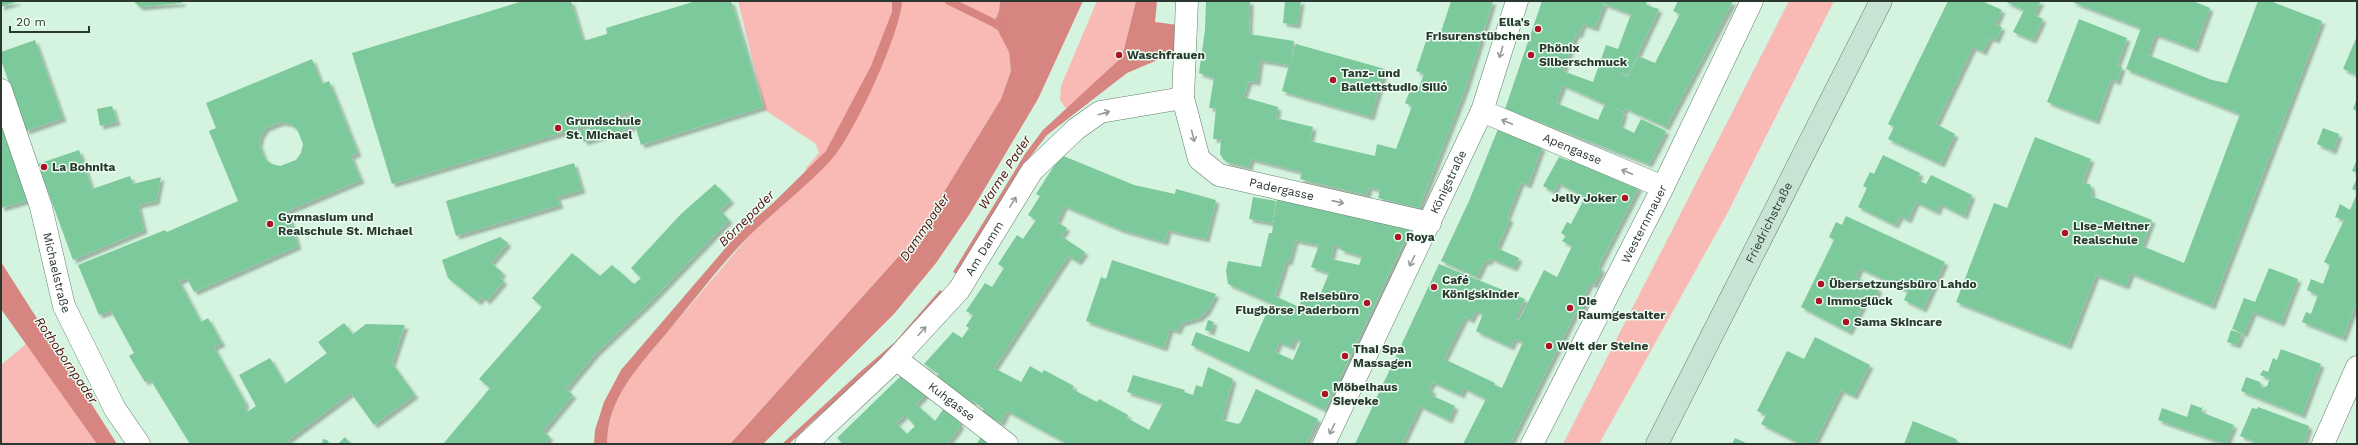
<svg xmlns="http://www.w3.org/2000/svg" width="2358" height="445" font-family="'Work Sans',sans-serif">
<defs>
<filter id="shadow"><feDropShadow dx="3.5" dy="3.5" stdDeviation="1" flood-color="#0004"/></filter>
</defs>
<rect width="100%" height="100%" fill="#d4f4df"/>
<path fill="#f9b9b5" d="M738 1H1000L999 11 994 23 1009 52 1011 71 1001 99 917 236 730 444H607V433L615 403 631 375 749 236 805 183 806 168 819 153 816 144 765 110Z
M1097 1H1136L1122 57 1067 110 1060 100 1061 86Z
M1789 1H1834L1727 214 1599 444H1563Z
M27 343 97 444H1V365Z"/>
<path fill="#d78581" d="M892 1H902C901 32 853 137 831 160 806 187 776 210 749 236 720 265 692 303 665 335 638 367 607 399 607 444H594L595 430 604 402 621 370 741 230 772 204 826 151 871 66 892 12Z
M1000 1H1083L1038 99 969 215 936 263 894 314 763 444H730L917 236 1001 99 1011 71 1009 52 994 23 999 11Z
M1136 1H1157L1155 22 1178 25 1175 60 1160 59 1127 73 1047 135 1030 157 958 275 953 272 1025 154 1043 130 1122 57Z
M1 262 117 444H97L1 309Z
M940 290 944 293 899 346 813 421 789 444H782L860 372 895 342Z"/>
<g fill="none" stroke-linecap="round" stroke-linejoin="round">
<path stroke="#d78581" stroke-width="8" d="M949 1 994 23 1003 29"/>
</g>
<path fill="#7cc99b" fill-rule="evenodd" filter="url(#shadow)" d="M1 1H19L1 7Z
M133 1H182V3L140 7Z
M523 1H571L583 41 607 34 606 28 696 1H731L763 107 641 145 631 112 392 184 352 53Z
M1206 1H1250L1249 34 1294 41 1290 63 1296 44 1385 69 1371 117 1282 91 1289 65 1260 60 1257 82 1249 81 1243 97 1278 107 1276 118 1313 127 1310 141 1375 156 1377 144 1396 149 1412 106 1405 103 1411 88 1418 90 1424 74 1416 71 1429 32 1440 35 1451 1H1493L1466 87 1419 208 1378 198 1380 190 1369 187 1367 195 1300 179 1302 172 1251 159 1249 167 1227 162 1223 159 1220 154 1221 139H1213L1216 108H1209L1214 78 1199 73 1205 30Z
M1285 1H1301L1297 25 1283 23Z
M1542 1H1647L1646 5 1659 9 1628 75 1616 71 1628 77 1638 56 1655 63 1680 14 1673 11 1678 1H1733L1666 127 1625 108 1623 112 1563 85 1556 103 1598 120 1605 104 1624 113 1620 126 1634 133 1641 119 1666 131 1649 164 1505 109ZM1604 4 1631 14 1618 49 1606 45 1593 82 1563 71 1576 34 1579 35 1583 24 1595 28Z
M1948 1H1982L2002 10 1995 25 2002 27 1996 40 1990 38 1983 52 1973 47 1936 124 1955 134 1941 164 1888 139 1894 127 1888 124Z
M2004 1H2041L2034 15 2043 19 2033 40 2013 32 2024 10Z
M2070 1H2193L2210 8 2195 49 2158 35H2155L2148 55 2212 80 2227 83 2258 1H2270L2322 21 2212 306 2131 273 2126 286 2096 275 2068 346 1956 302 1994 203 2007 208 2035 137 2091 159 2082 183 2090 184 2092 191 2091 196 2152 220 2142 246 2184 263 2240 114 2126 69 2141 28Z
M2079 19 2127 38 2117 65 2122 67 2117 82 2111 79 2096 121 2047 102Z
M2357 36V75L2343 69Z
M35 40 63 118 26 131 1 60V52Z
M312 59 322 84 329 81 358 153 351 156 361 180 280 214 288 212 298 246 194 292 187 278 179 281 201 322 208 318 222 343 214 347 246 404 244 405 247 412 256 406 239 375 270 358 285 384 327 353 318 342 344 323 353 334 366 324 405 325 392 363 415 395 374 425 351 393 288 440 291 444H190L150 379 145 382 129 356 134 353 111 311 99 315 78 265 165 230 167 232 238 201 209 131 216 128 206 103ZM281 122 290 124 297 129 303 144 301 153 296 160 280 166 272 164 265 159 259 144 261 135 266 128Z
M2357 98V111L2353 109Z
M112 106 117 122 100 126 97 109Z
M630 115 633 127 584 142 580 131Z
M1 120 28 200 1 208Z
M2323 128 2339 134 2333 151 2317 144Z
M1498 129 1542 147 1528 185 1521 182 1507 217 1510 219 1497 248 1519 258 1514 268 1490 258 1489 262 1485 261 1477 277 1441 261 1469 201Z
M79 150 92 189 130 176 133 184 161 177 156 201 138 205 144 230 73 260 38 164Z
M1061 155 1134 185 1175 194 1176 189 1216 200 1206 239 1168 230 1165 242 1122 230 1064 206 1057 222 1067 228 1061 236 1085 252 1078 262 1068 256 994 368 1021 382 1030 366 1042 373 1044 370 1074 386 1072 389 1097 402 1099 399 1128 415 1127 418 1149 430 1163 403 1127 392 1133 375 1185 390 1184 392 1193 395 1196 385 1202 387 1208 367 1233 379 1222 420 1238 424 1241 422 1256 389 1318 419 1306 444H1068L1007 411 1001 423 981 413 984 409 972 400 970 404 937 377 939 374 924 364 953 332 962 338 969 328 966 326 973 315 966 311 985 283 992 287 1004 268 998 264 1017 235 1023 239 1036 220 1028 215 1040 196 1036 194Z
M1883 155 1920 173 1917 180 1926 184 1931 175 1972 195 1964 216 1940 204 1937 212 1916 202 1908 220 1900 216 1895 225 1858 207 1867 188 1863 186 1870 172 1874 174Z
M1559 157 1569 161 1570 159 1639 187 1598 267 1602 269 1594 285 1590 283 1584 296 1588 297 1580 314 1576 312 1510 444H1463L1486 399 1464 388 1461 395 1433 382 1429 388 1433 391 1431 395 1455 406 1449 420 1420 406 1402 444H1355L1439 264 1525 299 1515 319 1519 320 1544 270 1557 277 1572 246 1562 241 1566 236 1561 233 1567 222 1571 224 1585 197 1558 183 1554 192 1543 186ZM1475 311 1483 314 1476 331 1511 347 1514 339 1523 342 1502 388 1494 385 1495 383 1444 359 1465 317 1471 320Z
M2357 159V173L2352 171Z
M574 163 582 190 557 197 560 205 456 236 446 201Z
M2357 178V191L2352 189Z
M715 184 731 200 720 210 729 220 651 301 596 353 566 389 573 395 543 431 550 437 544 444H443L490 388 479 379 542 307 532 298 572 253 600 276 612 265 634 284 641 278 631 268 681 214Z
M2357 193V301L2343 338 2302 322 2306 312 2311 314 2318 295 2307 290 2311 279 2323 284 2330 265 2324 262 2344 220 2335 217 2340 204 2350 210Z
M1253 197 1276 201 1272 223 1249 219Z
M1277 198 1410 229 1325 410 1191 345 1196 332 1249 352 1271 303 1228 284 1226 271 1228 261 1261 267 1269 233H1272ZM1295 240 1319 245 1311 267 1329 273 1318 300 1306 295 1304 292 1299 307 1275 296 1286 261 1289 262ZM1334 245 1341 247V250L1362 256 1359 265 1331 259ZM1295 338 1301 341 1293 360 1275 352 1279 342 1291 347Z
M1846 216 1945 262 1923 309 1904 300 1908 291 1860 268 1856 277 1879 289 1873 300 1867 297 1849 332 1801 307 1834 240 1829 237 1836 222 1842 225Z
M500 237 508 243 491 263 503 273 499 277 504 281 487 301 482 297 478 302 448 278 442 260Z
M1112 260 1216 294 1207 311 1199 318 1181 323 1178 331 1170 329 1164 348 1086 321 1101 277 1106 279Z
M2269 268 2298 279 2281 323 2253 312 2244 334 2232 329 2244 298 2255 302Z
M1208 320 1214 322 1211 332 1205 330Z
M2231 330 2242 334 2237 345 2227 342Z
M1815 337 1870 365 1854 396 1841 390 1814 444H1801L1761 424 1766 415 1757 411 1787 351 1804 359Z
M2281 349 2321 364 2302 415 2241 391 2246 377 2260 382 2262 388 2267 386 2270 379 2260 375 2263 370 2268 372 2273 358 2277 360Z
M906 371 928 392 916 404 935 421 944 408 959 420 960 427 947 444H843L837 438ZM905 415 915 426 907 434 896 423Z
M2191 404 2201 408 2203 406 2201 412 2234 425 2226 444 2158 420 2162 408 2187 417Z
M2258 407 2309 426 2304 444H2253L2254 441 2240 436 2252 408 2257 409Z
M1913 421 1956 439 1958 444H1904Z
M981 436 991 444H977Z
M345 437 351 444H338Z
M1735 438 1748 444H1732Z
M323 439 327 440 330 444H322Z"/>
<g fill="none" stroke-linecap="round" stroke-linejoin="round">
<g stroke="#627f6d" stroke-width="23">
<g id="street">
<path id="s1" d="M1187 1 1183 98 1199 159 1219 175 1430 223"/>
<path id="s2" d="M1 90 41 207 64 306 115 409 139 444"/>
<path id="s3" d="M1482 111 1663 187"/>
<path id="s4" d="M896 359 1007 444"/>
<path id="s5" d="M806 444 889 366 959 290 1032 171 1076 129 1100 112 1183 98"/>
<path id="s6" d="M1324 444 1482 111 1517 1"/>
<path id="s7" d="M1532 444 1663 187 1752 1"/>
<path d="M2323 444 2357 367"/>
</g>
</g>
<g stroke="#627f6d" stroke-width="23">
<g id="secondary">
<path id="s8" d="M1657 444 1881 1"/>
</g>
</g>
<use href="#street" stroke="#fff" stroke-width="22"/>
<use href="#secondary" stroke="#c8e2d4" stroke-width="22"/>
</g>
<defs><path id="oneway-shaft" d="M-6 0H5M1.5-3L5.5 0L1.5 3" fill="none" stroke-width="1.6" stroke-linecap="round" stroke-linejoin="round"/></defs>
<g stroke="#959c98">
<use href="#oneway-shaft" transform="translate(1501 52) rotate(107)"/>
<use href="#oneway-shaft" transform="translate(1104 113) rotate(-16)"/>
<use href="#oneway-shaft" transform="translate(1507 122) rotate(-157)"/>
<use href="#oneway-shaft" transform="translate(1193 136) rotate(76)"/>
<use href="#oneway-shaft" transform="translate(1627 172) rotate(-157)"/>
<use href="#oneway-shaft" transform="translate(1013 202) rotate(-58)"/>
<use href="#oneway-shaft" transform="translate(1338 202) rotate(13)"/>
<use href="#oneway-shaft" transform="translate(1412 261) rotate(116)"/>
<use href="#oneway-shaft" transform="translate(922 331) rotate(-48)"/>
<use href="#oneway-shaft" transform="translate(1332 429) rotate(116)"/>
</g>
<g fill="#aa1425" stroke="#ebfef1" stroke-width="1.5">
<circle cx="1538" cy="29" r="4"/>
<circle cx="1119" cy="55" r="4"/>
<circle cx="1531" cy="55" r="4"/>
<circle cx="1333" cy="80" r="4"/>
<circle cx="558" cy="128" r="4"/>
<circle cx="44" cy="167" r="4"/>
<circle cx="1625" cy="198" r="4"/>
<circle cx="270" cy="224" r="4"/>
<circle cx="2065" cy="233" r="4"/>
<circle cx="1398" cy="237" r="4"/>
<circle cx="1821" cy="284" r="4"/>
<circle cx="1434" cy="287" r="4"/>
<circle cx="1819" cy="301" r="4"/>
<circle cx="1367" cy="303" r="4"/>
<circle cx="1570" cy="308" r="4"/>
<circle cx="1846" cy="322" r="4"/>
<circle cx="1549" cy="346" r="4"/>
<circle cx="1345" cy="356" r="4"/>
<circle cx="1325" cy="394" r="4"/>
</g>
<g text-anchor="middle" stroke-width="3" stroke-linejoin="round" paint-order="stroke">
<g font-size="12" font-weight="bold" fill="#2b3830" stroke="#ebfef1" text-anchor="start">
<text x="1530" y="26" text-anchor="end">Ella's<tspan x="1530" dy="14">Frisurenstübchen</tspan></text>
<text x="1539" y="52">Phönix<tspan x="1539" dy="14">Silberschmuck</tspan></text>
<text x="1127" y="59">Waschfrauen</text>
<text x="1341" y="77">Tanz- und<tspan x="1341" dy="14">Ballettstudio Silió</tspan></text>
<text x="566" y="125">Grundschule<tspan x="566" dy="14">St. Michael</tspan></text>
<text x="52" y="171">La Bohnita</text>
<text x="1617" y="202" text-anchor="end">Jelly Joker</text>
<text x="278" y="221">Gymnasium und<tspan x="278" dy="14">Realschule St. Michael</tspan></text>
<text x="2073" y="230">Lise-Meitner<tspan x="2073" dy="14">Realschule</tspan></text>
<text x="1406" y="241">Roya</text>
<text x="1442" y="284">Café<tspan x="1442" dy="14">Königskinder</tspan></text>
<text x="1829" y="288">Übersetzungsbüro Lahdo</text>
<text x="1359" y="300" text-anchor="end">Reisebüro<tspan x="1359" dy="14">Flugbörse Paderborn</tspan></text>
<text x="1578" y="305">Die<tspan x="1578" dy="14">Raumgestalter</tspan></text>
<text x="1827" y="305">Immoglück</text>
<text x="1854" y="326">Sama Skincare</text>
<text x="1557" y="350">Welt der Steine</text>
<text x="1353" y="353">Thai Spa<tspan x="1353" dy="14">Massagen</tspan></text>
<text x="1333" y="391">Möbelhaus<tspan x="1333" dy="14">Sieveke</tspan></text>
</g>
<g font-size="12" fill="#2b3830" stroke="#ebfef1">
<text dy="4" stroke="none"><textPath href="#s3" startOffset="98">Apengasse</textPath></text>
<text dy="4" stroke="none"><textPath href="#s6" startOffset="290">Königstraße</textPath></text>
<text dy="4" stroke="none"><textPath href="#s1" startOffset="250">Padergasse</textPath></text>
<text dy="4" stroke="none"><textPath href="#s8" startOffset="248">Friedrichstraße</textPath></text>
<text dy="4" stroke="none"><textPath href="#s7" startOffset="247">Westernmauer</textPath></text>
<text dy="4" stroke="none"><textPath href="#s5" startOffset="266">Am Damm</textPath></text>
<text dy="4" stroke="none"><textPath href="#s2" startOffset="191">Michaelstraße</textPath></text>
<text dy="4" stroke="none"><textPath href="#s4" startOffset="70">Kuhgasse</textPath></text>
</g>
<g font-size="13" font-style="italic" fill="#540a10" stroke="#ebfef1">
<text transform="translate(1004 172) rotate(-57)" y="5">Warme Pader</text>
<text transform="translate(746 218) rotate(-45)" y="5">Börnepader</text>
<text transform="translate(924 227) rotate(-56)" y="5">Dammpader</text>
<text transform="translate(67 360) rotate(56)" y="5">Rothobornpader</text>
</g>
</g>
<rect width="2358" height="445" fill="none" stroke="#2b3830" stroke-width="4"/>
<path d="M10 26v6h79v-6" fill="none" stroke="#2b3830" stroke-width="2"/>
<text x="16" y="26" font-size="12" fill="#2b3830" stroke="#ebfef1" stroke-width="3" paint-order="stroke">20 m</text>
</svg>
